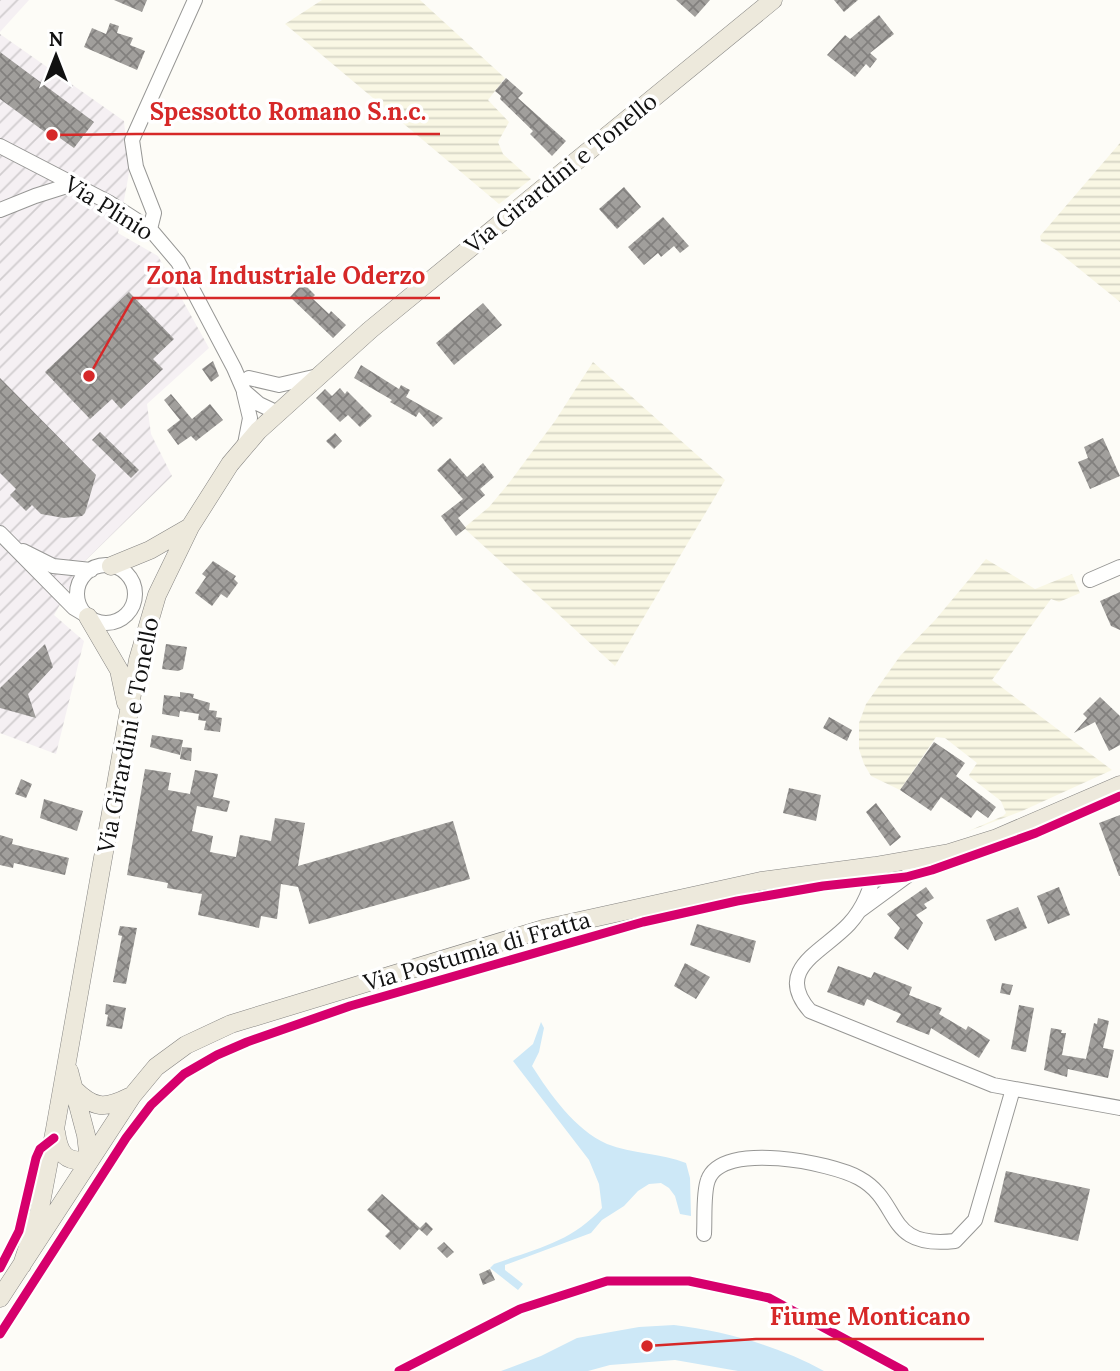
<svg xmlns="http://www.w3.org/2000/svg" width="1120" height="1371" font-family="Lora,serif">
<defs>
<pattern id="industrial-furrows" width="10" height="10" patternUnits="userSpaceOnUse" patternTransform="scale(1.75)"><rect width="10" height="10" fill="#f5f0f3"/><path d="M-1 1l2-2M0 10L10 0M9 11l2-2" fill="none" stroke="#d1cdcf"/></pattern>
<pattern id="farmland-rules" width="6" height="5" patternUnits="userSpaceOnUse" patternTransform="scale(1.75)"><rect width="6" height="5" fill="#f9f7e4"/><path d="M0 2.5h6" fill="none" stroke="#d4d3c3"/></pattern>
<pattern id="building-cross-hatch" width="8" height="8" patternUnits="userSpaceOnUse" patternTransform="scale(1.75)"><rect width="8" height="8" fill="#a19f9c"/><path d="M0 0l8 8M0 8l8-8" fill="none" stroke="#82807e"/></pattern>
</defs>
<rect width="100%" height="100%" fill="#fdfcf7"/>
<path fill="url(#industrial-furrows)" d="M0 0H29L0 32Z
M0 34 124 121 129 173 118 233 158 256 209 348 147 404 151 434 172 476 85 561 54 615 84 641 56 754 0 733Z"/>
<path fill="url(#farmland-rules)" d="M322 0H420L505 78 488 100 509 122 498 142 503 154 531 179 499 204 285 24Z
M1120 143V302L1056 250 1041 241 1040 236Z
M593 362 725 480 615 666 464 528 489 507 509 483 555 421Z
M986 559 1035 589 1072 574 1080 593 1059 602 1051 599 992 680 1112 770 1022 811 964 833 1003 816 1006 813 1001 801 970 777 969 775 977 763 945 738 936 737 900 790 871 776 864 764 859 749V723L866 704 900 656 936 619Z"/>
<path fill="#cde8f7" d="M541 1022 544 1028 539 1052 532 1066C550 1094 575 1130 607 1144 632 1154 661 1153 686 1163L690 1178 691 1216 680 1214 675 1196 669 1188 661 1183 649 1184 638 1191 624 1206 602 1220 591 1233 505 1265V1270L523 1284 518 1290 490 1268 494 1264C535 1249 572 1242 602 1208L599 1184 589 1160 513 1061 533 1044Z
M674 1325C725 1331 779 1346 824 1371H738L675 1360 610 1365 588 1371H501L541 1356 577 1338 639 1327Z"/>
<path fill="url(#building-cross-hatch)" d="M114 0H147L142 12Z
M676 0H710L695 17Z
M834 0H858L844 12Z
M879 15 894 34 870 53 877 59 870 68 866 64 855 77 827 55 845 35 850 39Z
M110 23 119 26 117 33 133 38 130 45 145 51 137 70 84 47 92 28 106 34Z
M0 52 94 122 74 148 47 129 45 132 0 99Z
M506 78 523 93 518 98 566 141 552 156 530 134 533 131 500 99 501 96 495 91Z
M624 187 641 207 617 229 599 209Z
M663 217 689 246 680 253 674 246 661 257 658 253 644 265 628 247Z
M303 283 315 295 312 298 329 314 331 311 346 325 333 338 290 297Z
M129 292 174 339 153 359 163 369 121 409 112 399 90 419 45 372Z
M483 303 502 325 454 365 436 343Z
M213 361 219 376 211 382 202 369Z
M361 365 399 389 401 385 410 390 406 397 443 418 433 427 419 412 416 417 390 402 392 400 354 378Z
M0 378 96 475 85 513 82 516 64 518 41 514 32 505 26 511 10 495 16 489 0 473Z
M340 388 345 394 347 391 372 416 360 427 348 415 340 422 316 398 325 389 332 396Z
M171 394 192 419 210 404 223 420 196 441 191 436 178 445 167 430 180 420 164 400Z
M100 432 139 470 131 478 92 440Z
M335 433 342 441 334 449 326 441Z
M1103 438 1120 476 1090 489 1078 462 1088 458 1084 447Z
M450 458 467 477 483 463 494 477 480 489 485 495 458 518 466 528 456 536 441 516 463 499 437 470Z
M213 561 236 576 234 579 238 583 227 598 221 594 212 606 195 593 206 577 202 574Z
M1120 592V630L1111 626 1100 601Z
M45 644 53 667 28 694 36 718 0 708V688Z
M166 644 187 647 183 669 178 671 162 669Z
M180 692 194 694 193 698 210 703 209 710 217 711 216 717 222 718 220 732 204 730 206 721 198 720 199 714 180 711 179 717 162 714 164 695 180 697Z
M1100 697 1120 716V745L1109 751 1095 722 1074 733 1087 718 1083 714Z
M829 717 852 730 847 741 823 728Z
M152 735 183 740 180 755 150 747Z
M934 742 965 763 956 776 996 807 988 818 977 810 971 818 941 797 931 811 900 790Z
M182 747 192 748 191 761 180 759Z
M145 769 171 773 168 790 190 794 195 770 218 774 213 797 230 801 227 812 197 806 192 831 213 836 210 852 236 857 240 835 271 841 275 818 305 823 298 866 453 821 470 879 309 924 298 887 281 884 277 919 261 916 259 928 198 915 202 894 167 888 168 883 127 875Z
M21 779 32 784 26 798 15 794Z
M789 788 821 795 816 821 783 813Z
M44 799 83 811 77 831 40 818Z
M876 803 901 837 890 846 866 812Z
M1120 815V876H1119L1099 823Z
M0 835 13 839 12 844 69 858 65 875 14 863 13 868 0 865Z
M926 887 934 898 924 904 927 908 916 915 923 923 908 950 894 938 900 928 887 914Z
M1059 887 1070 915 1048 924 1037 896Z
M1018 907 1027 928 995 941 986 920Z
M697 924 756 941 750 963 690 945Z
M120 926 137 928 126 984 113 982 122 936 118 935Z
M685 963 710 977 696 999 674 986Z
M838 966 871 978 874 972 912 987 909 995 942 1008 939 1014 966 1030 968 1026 990 1040 979 1058 931 1028 929 1035 896 1022 901 1014 867 999 864 1006 827 992Z
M1002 983 1013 985 1010 995 1000 993Z
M106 1004 126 1008 122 1029 106 1026 108 1015 105 1014Z
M1019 1005 1034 1008 1026 1052 1011 1049Z
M1098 1018 1109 1021 1103 1048 1114 1050 1108 1078 1068 1069 1067 1077 1044 1070 1051 1028 1062 1030 1061 1033H1066L1062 1055 1086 1059 1094 1023 1097 1024Z
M1006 1171 1090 1189 1078 1241 994 1222Z
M382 1194 420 1228 400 1250 385 1236 390 1231 367 1210Z
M426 1222 433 1229 427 1236 419 1229Z
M444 1242 454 1252 447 1258 437 1248Z
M490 1269 495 1280 483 1285 479 1274Z"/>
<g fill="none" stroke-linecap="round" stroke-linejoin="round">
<g stroke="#979795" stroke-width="16">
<path id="minor" d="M0 146 108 202 150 229 178 262 234 368 244 391 259 404 278 413
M0 210 35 196 73 184
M150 229 154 213 136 167 132 140 195 0
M249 378 279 385 318 376
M244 393 250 418 245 444
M0 533 74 608 84 614
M23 551 53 566 91 570
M77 594a29 29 0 1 1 58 0a29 29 0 1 1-58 0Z
M1090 580 1120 567
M875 866C873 886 863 909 849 924 823 952 773 969 810 1011L993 1085 1120 1108
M859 911 915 870 925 859
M704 1234C705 1219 703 1193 708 1180 722 1140 832 1163 859 1178 903 1202 883 1249 955 1241L975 1220 1013 1089"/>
</g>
<g stroke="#858482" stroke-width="19">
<path id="major" d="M111 566 150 550 190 527
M88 617 119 670 126 703
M69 1071 86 1135 89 1160
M74 1089C94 1109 105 1109 129 1097
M56 1132C59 1154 65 1163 89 1160
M22 1265 39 1213 55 1129 138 660 157 595 190 527 230 464 258 431 370 330 773 0
M0 1298 132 1096 156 1067 186 1045 231 1024 543 929 761 881 875 866 949 853 997 838 1120 785"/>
</g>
<use href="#minor" stroke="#fffffe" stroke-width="14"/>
<use href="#major" stroke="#ede9dc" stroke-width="18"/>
<g stroke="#fff" stroke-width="13">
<path id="cycleway" d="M0 1268 19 1231 36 1158 40 1149 54 1138
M0 1334 126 1138 151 1105 184 1074 217 1055 247 1042 350 1006 643 922 737 901 823 886 906 877 932 870 1036 833 1120 796
M399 1371 520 1309 607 1281H689L769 1298 904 1371"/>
</g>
<use href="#cycleway" stroke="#d6006c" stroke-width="9"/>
</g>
<g text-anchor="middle" stroke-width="7" stroke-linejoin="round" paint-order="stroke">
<g font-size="23" fill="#111" stroke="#fff">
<text transform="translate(561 173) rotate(-39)" y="8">Via Girardini e Tonello</text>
<text transform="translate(109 208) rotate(32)" y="8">Via Plinio</text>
<text transform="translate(128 735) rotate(-79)" y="8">Via Girardini e Tonello</text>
<text transform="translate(477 951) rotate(-16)" y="8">Via Postumia di Fratta</text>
</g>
</g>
<path fill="none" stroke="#d62828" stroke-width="2.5" d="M52 135L136 134H440M89 376L133 298H440M647 1346L756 1339H984"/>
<g fill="#d62828" stroke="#fff" stroke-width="2.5">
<circle cx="52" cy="135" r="7"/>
<circle cx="89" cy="376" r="7"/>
<circle cx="647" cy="1346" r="7"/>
</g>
<g font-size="24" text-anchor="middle" font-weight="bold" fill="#d62828" stroke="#fff" stroke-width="7" stroke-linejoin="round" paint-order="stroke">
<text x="288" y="120">Spessotto Romano S.n.c.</text>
<text x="286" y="284">Zona Industriale Oderzo</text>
<text x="870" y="1325">Fiume Monticano</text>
</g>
<g transform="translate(56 56)" stroke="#ffffff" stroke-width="5" paint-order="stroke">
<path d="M0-5L12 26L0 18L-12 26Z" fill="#111111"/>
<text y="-10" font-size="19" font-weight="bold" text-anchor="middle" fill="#111111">N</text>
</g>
</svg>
